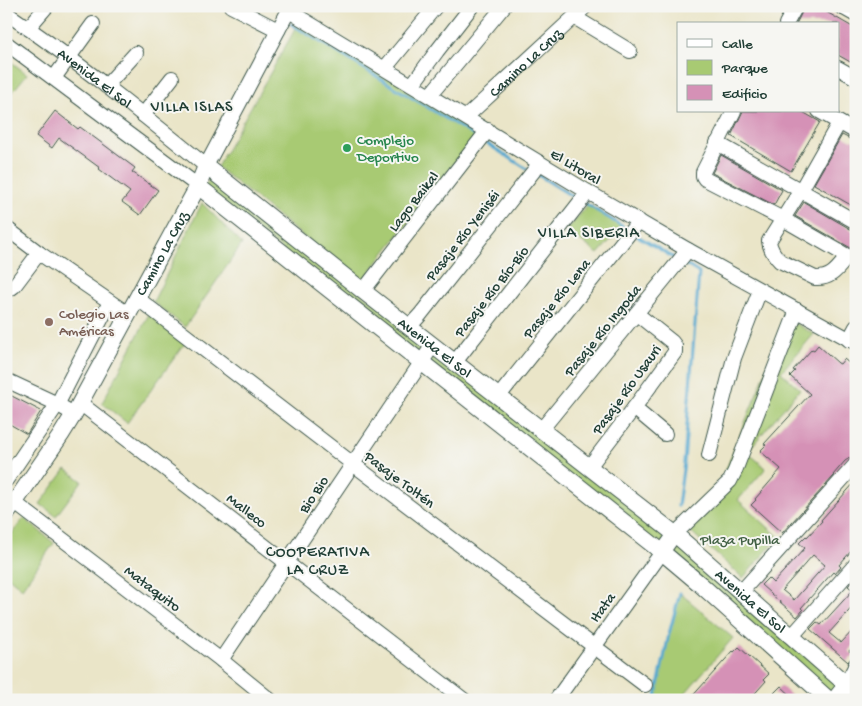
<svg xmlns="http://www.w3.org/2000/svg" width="862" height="706" font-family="'Gochi Hand',sans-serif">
<rect width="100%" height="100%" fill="#f6f6f2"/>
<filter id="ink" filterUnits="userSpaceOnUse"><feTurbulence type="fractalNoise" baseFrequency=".02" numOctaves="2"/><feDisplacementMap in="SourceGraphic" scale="10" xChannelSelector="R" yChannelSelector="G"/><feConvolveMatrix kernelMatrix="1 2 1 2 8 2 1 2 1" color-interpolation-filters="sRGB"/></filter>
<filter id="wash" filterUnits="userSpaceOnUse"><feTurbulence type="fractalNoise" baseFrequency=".0096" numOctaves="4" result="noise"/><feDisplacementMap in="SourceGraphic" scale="20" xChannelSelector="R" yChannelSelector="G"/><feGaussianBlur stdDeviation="1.12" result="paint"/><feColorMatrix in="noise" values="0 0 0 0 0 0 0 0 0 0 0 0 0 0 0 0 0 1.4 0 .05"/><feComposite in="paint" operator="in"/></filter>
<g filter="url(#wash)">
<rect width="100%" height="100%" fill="#eae5c8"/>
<path fill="#a8ca73" stroke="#648454" d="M298 24 481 129 361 283 217 167Z
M6 58 27 74 6 100Z
M211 177 664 526 856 700H837L205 187Z
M202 203 242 244 185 327 153 302Z
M588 205 623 226 598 254 567 230Z
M149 314 186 342 127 423 102 403Z
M787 319 814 334 781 372 800 389 747 452 766 468 738 500 779 537 743 578 689 530 716 494Z
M66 469 82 481 56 516 40 504Z
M24 518 54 543 22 588 6 575V541Z
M680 593 733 638 679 700H655L669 634Z"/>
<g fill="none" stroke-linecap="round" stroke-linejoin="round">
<path stroke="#54a8d0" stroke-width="3" d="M291 24 476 137
M486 143 527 169
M538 175 575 198
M586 204 625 228
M636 235 674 258
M678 506 684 462 699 273 685 264
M655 700 669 634 680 593"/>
</g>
<g id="blocks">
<path fill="#d591b6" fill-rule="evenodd" d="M805 6H816L856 29V57L852 63 838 55V24H796Z
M55 111 78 129 80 127 103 144 135 168 132 172 158 190 140 215 122 202 130 192 99 169 100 168 59 138 52 148 36 136Z
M743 111H801L820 122 791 171 731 136Z
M842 135 856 142V208L814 184Z
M721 155 782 190 774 205 712 173Z
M804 202 852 230 856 231V251L795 216Z
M818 345 838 363 840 364 844 359 856 369V452L851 457 845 461 833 475 834 476 782 533 751 505 756 500 755 499 781 469 760 451 766 445 764 444 810 394 790 376 795 371 793 370 812 349 814 350Z
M6 393 41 411 27 434 6 422Z
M856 481V553L852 550 839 565 841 567 835 574 833 572 801 608 803 610 797 617 761 585 768 578 773 583 805 548 799 543 806 536 807 537 822 521 821 520ZM813 555 825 565 794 600 782 590Z
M854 579 856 581V603L829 633 841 643 856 627V643L849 651 855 656 851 658 848 662 810 629 817 622 821 625 853 590 848 586Z
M739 647 769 674 764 679 766 681 749 700H689L733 651 734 652Z
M781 686 796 700H782L774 693Z"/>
</g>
</g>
<g filter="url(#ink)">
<use href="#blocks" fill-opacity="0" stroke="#3d564a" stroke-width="1"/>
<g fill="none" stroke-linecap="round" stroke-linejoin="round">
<g stroke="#3d564a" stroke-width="16">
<g id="minor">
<path d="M231 6 278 30"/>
<path d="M840 6 856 15"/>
<path d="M289 11 588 192 688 250 856 343"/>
<path id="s1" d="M6 13C76 60 141 113 206 166L291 6"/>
<path d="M574 17 630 51"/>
<path d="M786 24 796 6"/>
<path d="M28 28 47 6"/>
<path d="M6 43 198 186"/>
<path d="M385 68 436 6"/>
<path d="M838 68 856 78"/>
<path d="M54 78 93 24"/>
<path d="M412 85 437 51 472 6"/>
<path d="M106 86 136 53"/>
<path d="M430 95 504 6"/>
<path d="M734 111 703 172V176L705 179 783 219 856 261"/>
<path d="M819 111 856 132"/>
<path d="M143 115 172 78"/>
<path id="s2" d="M466 117 586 6"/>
<path d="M839 123 801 190 769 241C770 249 774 255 780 261L815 278C832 279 838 268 848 256"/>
<path d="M717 143 856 222"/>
<path d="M6 228 39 253 128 314"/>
<path d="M6 289H10L14 286 39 253"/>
<path d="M363 291 488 130"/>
<path d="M137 298 353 464 645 685"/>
<path d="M409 327 420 315 540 163"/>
<path d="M849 340 856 327"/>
<path d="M455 362 588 192"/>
<path d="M6 380 51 401 74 414"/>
<path d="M499 396 639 221"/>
<path d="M80 403 464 700"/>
<path d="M634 408 665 434"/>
<path d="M541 430 688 250"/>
<path d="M709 455 734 358 760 290"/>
<path d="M589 467 634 408 675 352V346L672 342 637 314"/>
<path d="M6 480 57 405 110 302"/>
<path d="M15 503 221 660 270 700"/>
<path d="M741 592 856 464"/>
<path d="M792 636 856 564"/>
<path d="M221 660 433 345"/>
<path d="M556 700 675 534 730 481 735 471 797 310"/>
<path d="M833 700 846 684 856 665"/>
</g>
</g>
<g stroke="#3d564a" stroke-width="18">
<g id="major">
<path d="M198 186 662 552 700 584 829 700"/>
<path id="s3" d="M6 515 61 435 74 414 198 186 206 166 363 291 675 534 856 693"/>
</g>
</g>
<use href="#minor" stroke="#fff" stroke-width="14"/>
<use href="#major" stroke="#fff" stroke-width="16"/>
</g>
</g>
<circle fill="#2e9e5b" stroke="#f6f6f2" stroke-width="2" cx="347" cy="148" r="5"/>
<circle fill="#8d6e63" stroke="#f6f6f2" stroke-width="2" cx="49" cy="322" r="5"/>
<g text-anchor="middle" stroke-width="4" stroke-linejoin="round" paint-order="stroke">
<g font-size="15" fill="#1f3d34" stroke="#f6f6f2">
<text dy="5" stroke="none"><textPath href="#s2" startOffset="81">Camino La Cruz</textPath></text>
<text dy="5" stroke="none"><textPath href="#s1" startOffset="110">Avenida El Sol</textPath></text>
<text transform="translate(576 166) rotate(31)" y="5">El Litoral</text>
<text transform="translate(413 201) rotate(-52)" y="5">Lago Baikal</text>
<text transform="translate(462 235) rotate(-52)" y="5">Pasaje Río Yeniséi</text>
<text dy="5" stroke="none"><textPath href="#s3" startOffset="305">Camino La Cruz</textPath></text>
<text transform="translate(491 291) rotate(-52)" y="5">Pasaje Río Bío-Bío</text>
<text transform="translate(556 298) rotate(-51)" y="5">Pasaje Río Lena</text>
<text transform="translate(602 330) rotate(-51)" y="5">Pasaje Río Ingoda</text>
<text dy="5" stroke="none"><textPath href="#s3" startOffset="695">Avenida El Sol</textPath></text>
<text transform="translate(626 389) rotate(-54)" y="5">Pasaje Río Usauri</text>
<text transform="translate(400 479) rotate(37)" y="5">Pasaje Toltén</text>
<text transform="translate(313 494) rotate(-56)" y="5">Bio Bio</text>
<text transform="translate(247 510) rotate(38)" y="5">Malleco</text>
<text transform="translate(153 588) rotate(37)" y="5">Mataquito</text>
<text dy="5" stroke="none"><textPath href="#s3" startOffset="1100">Avenida El Sol</textPath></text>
<text transform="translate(602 607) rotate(-54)" y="5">Itata</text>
</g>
<g font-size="15" fill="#27864d" stroke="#f6f6f2" text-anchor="start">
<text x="357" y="144">Complejo<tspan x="357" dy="17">Deportivo</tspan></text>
</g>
<g font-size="15" fill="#785e54" stroke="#f6f6f2" text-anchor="start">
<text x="59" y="318">Colegio Las<tspan x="59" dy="17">Américas</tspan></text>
</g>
<g font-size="15" fill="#416044" stroke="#f6f6f2">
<text x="740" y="544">Plaza Pupilla</text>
</g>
<g font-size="16" letter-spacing="1" fill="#1f3d34" stroke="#f6f6f2">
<text x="192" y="111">VILLA ISLAS</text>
<text x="589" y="237">VILLA SIBERIA</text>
<text x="318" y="556">COOPERATIVA<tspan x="318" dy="18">LA CRUZ</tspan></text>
</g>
</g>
<rect width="862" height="706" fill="none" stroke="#f6f6f2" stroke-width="25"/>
<rect x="677" y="22" width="162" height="90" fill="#f6f6f2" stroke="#a0aca6"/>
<rect x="687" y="39" width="25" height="8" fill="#ffffff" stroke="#a0aca6"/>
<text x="722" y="48" font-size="15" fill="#1f3d34">Calle</text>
<rect x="687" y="60" width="25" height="15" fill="#a8ca73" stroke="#a0aca6"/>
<text x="722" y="72" font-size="15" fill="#1f3d34">Parque</text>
<rect x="687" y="85" width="25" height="15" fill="#d591b6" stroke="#a0aca6"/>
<text x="722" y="98" font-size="15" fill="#1f3d34">Edificio</text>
</svg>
